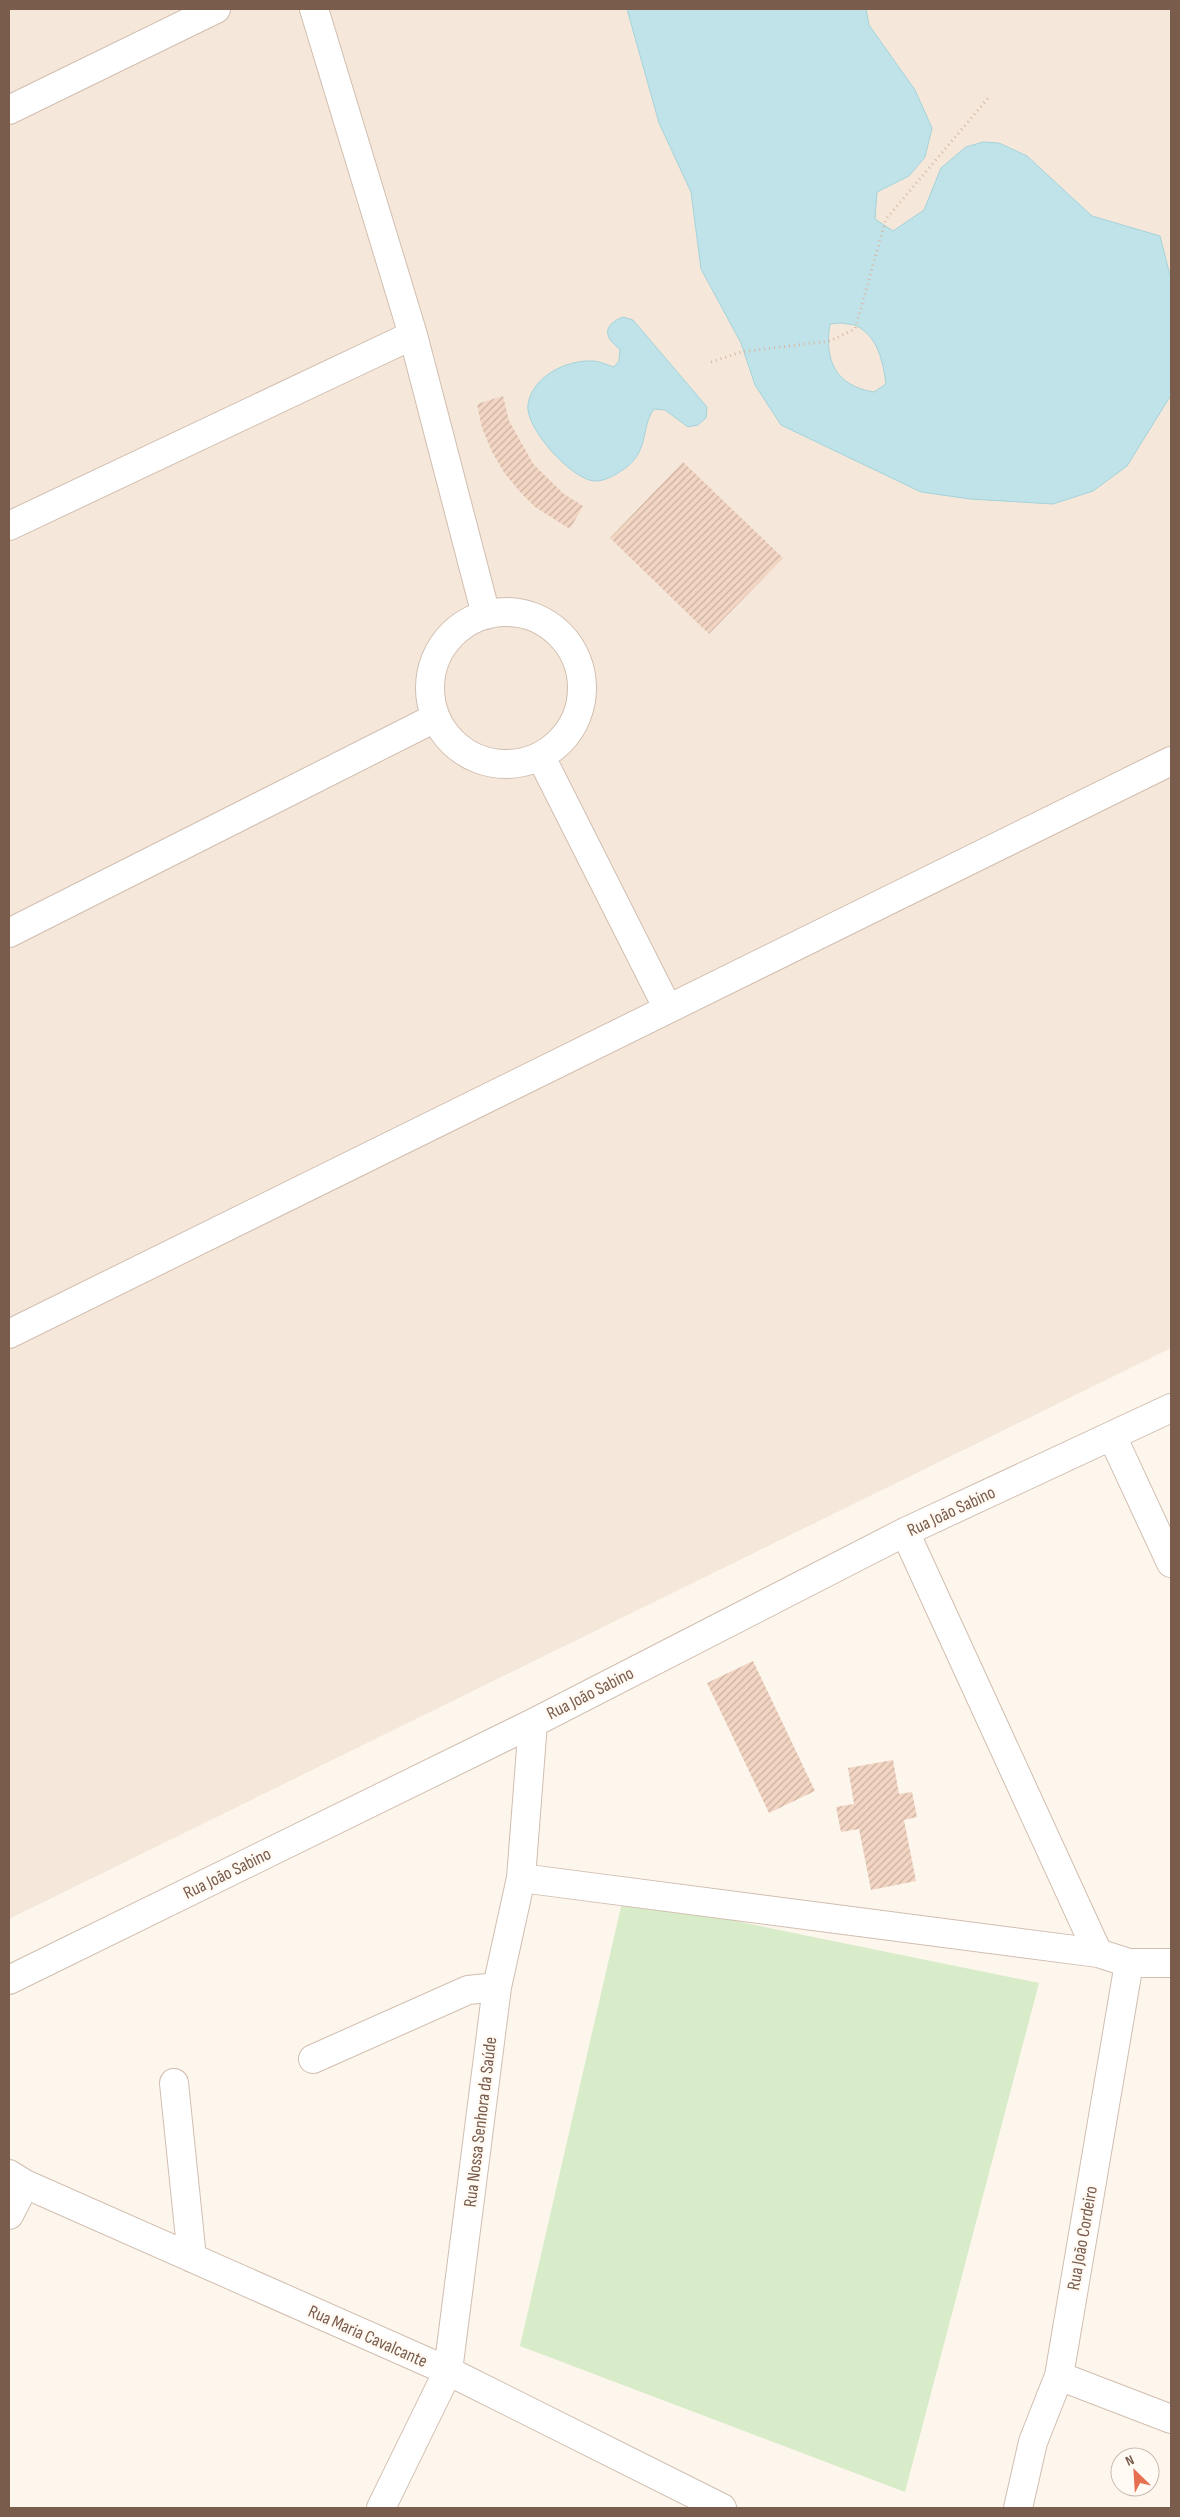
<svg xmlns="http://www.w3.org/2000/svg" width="1180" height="2517" font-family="'Sofia Sans Condensed',sans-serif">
<defs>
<pattern id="building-hatch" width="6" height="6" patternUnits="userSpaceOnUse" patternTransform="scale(1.25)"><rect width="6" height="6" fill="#f3d5c3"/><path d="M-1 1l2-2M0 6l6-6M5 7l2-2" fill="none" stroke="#cab0a1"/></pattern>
</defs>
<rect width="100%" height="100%" fill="#fdf6ec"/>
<path fill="#f5e8da" d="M9 9H1171V1348L9 1919Z"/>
<path fill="#d8ecc9" d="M623 1898 1039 1983 905 2492 520 2346Z"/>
<path fill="#bfe3e8" stroke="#a5d3da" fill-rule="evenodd" d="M627 9H866L869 25 915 90 932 128 925 157 909 176 877 192 875 219 893 231 924 210 941 168 966 147 983 142 999 143 1027 156 1092 216 1160 236 1171 279V395L1127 466 1093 491 1053 504 970 499 921 492 781 425 755 385 741 343 701 269 691 192 659 123ZM841 323C846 324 853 324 857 326 878 337 883 362 886 384L874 392C836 386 824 361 830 324Z
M623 317 633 320 707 407 706 418 698 425 688 427 665 410 654 409C641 427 649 448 628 466 619 473 605 482 594 481 571 479 524 427 528 404 533 376 566 360 592 361 600 361 607 365 614 367L619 361 620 349C603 337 603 325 623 317Z"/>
<path fill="url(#building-hatch)" d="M503 396 509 421 534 465 564 494 583 506 570 529 535 507 521 493 505 474 492 452 482 428 477 404Z
M683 462 783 558 709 634 610 538Z
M753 1661 815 1791 769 1813 707 1683Z
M893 1760 899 1794 912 1792 917 1817 904 1820 916 1881 871 1890 859 1829 841 1832 836 1807 854 1804 848 1768Z"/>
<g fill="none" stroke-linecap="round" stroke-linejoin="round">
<g stroke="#d1beb0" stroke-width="30">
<path id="minor" d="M314 9 413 335 486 615
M9 110 216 9
M9 526 413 335
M430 688a76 76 0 1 1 152 0a76 76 0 1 1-152 0Z
M541 757 668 1009
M9 933 435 718
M9 1334 1171 761
M1112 1436 1171 1563
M905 1532 1098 1953
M521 1878 1098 1953 1129 1963H1171
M9 1980 533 1723 905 1532 1171 1408
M313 2059 468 1990 497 1987
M174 2083 192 2258
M9 2174 25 2184 448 2371 722 2508
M9 2215 25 2184
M1059 2376 1171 2419
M381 2508 448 2371 497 1987 521 1878 533 1723
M1018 2508 1033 2442 1059 2376 1129 1963"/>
</g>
<path stroke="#d9b8a5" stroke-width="3" stroke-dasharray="1 4" stroke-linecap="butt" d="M711 362 741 352 830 341 855 329 886 219 989 97"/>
<use href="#minor" stroke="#fff" stroke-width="28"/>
</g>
<g text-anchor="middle" stroke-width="5" stroke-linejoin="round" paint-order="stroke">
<g font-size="18" fill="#7a5c4d" stroke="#fffaf3">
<text transform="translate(951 1511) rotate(-25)" y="6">Rua João Sabino</text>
<text transform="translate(590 1693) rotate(-27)" y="6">Rua João Sabino</text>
<text transform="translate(227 1873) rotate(-26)" y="6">Rua João Sabino</text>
<text transform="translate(480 2122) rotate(-83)" y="6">Rua Nossa Senhora da Saúde</text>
<text transform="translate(1082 2238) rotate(-80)" y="6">Rua João Cordeiro</text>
<text transform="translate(368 2336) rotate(24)" y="6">Rua Maria Cavalcante</text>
</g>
</g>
<rect width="1180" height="2517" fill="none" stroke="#7a5c4d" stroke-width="20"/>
<g transform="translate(1135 2472) rotate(335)"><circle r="24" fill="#fffaf3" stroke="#cabbb1"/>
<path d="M0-4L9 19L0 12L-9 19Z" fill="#e76f51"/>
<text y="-8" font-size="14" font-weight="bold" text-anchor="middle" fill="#7a5c4d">N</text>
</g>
</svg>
